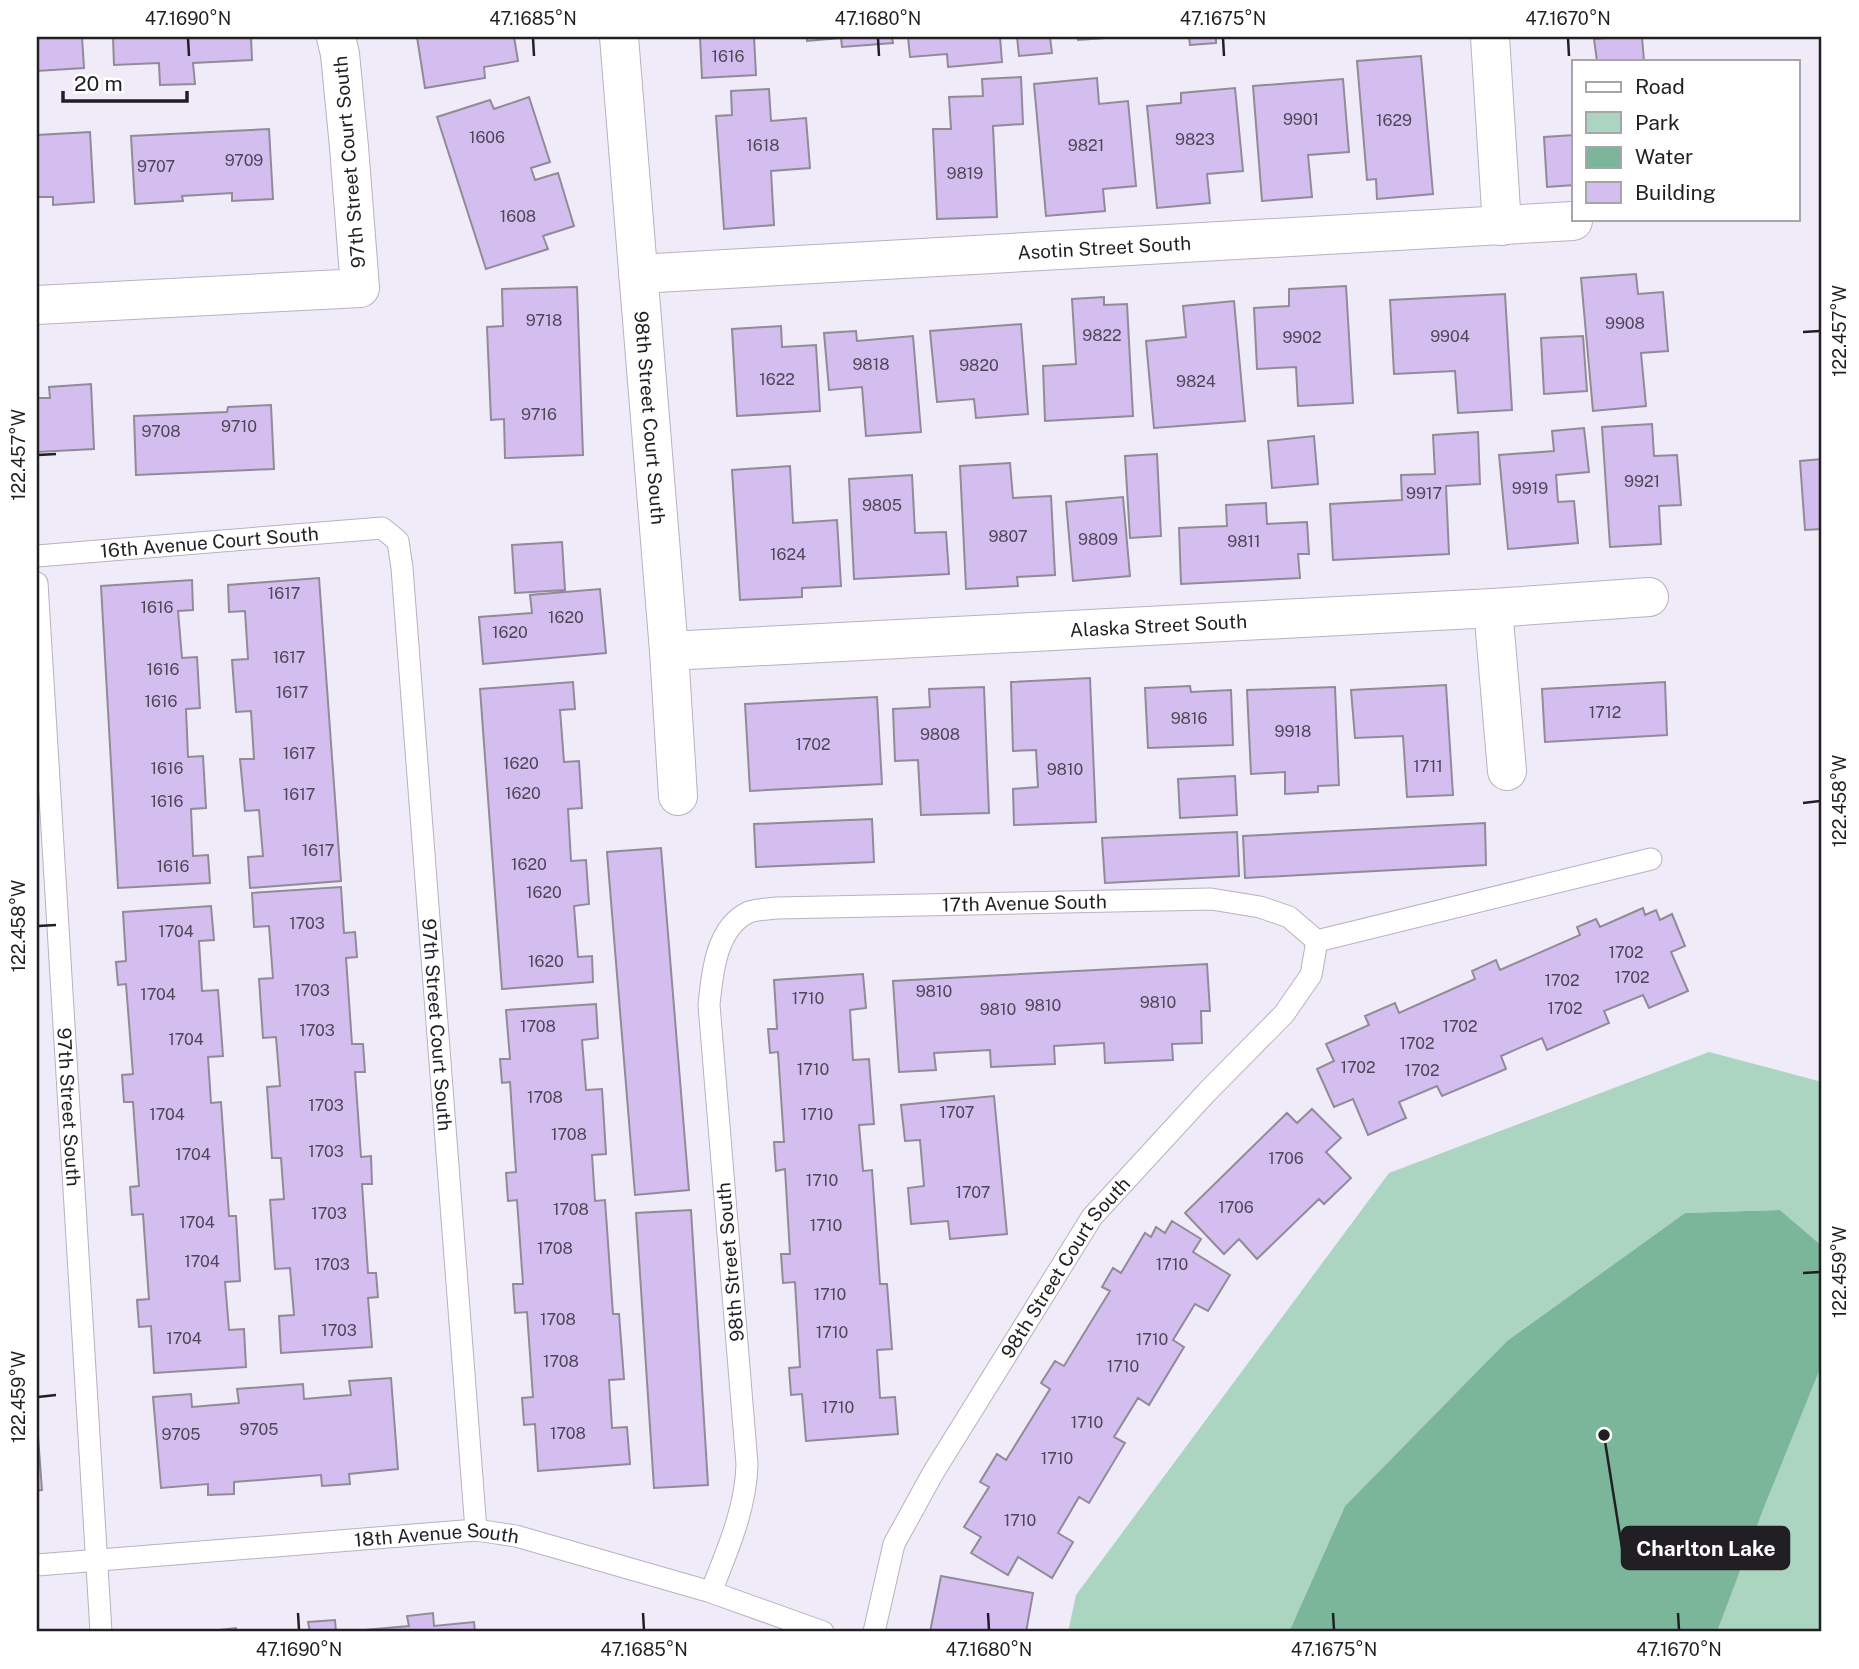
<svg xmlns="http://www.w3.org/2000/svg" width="1859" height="1669" font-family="'Public Sans',sans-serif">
<rect width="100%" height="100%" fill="#f0ebf8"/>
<path fill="#abd5c1" d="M1709 1052 1822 1082V1246L1780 1210 1685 1213 1507 1341 1345 1506 1289 1632H1068L1076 1595 1389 1173Z
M1822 1364V1632H1717L1763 1510Z"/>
<path fill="#7bb69b" d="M1780 1210 1822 1246V1364L1763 1510 1717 1632H1289L1345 1506 1507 1341 1685 1213Z"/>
<path fill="#d4bef0" stroke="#908b97" stroke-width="2" d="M37 37H82L84 68 37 71Z
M113 37H251L252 60 193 63 195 84 160 85 159 63 114 65Z
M417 37H514L518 61 484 67 485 78 425 88Z
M700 37H754L756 75 702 78Z
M807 37H892L893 43 842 47 841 38 807 41Z
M908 37H1000L1002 62 948 67 947 54 910 57Z
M1017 37H1050L1052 53 1019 56Z
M1077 37H1105V38L1078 40Z
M1189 37H1216V43L1190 45Z
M1618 37H1642L1644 61H1597L1594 39Z
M1421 56 1433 194 1377 199 1376 179 1367 180 1357 61Z
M1021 77 1023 124 993 126 997 217 937 219 933 129H951L949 97 983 96 982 79Z
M1097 78 1099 104 1128 101 1136 186 1103 189 1105 211 1046 216 1034 84Z
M1343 79 1349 152 1308 155 1312 197 1262 201 1253 86Z
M1235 88 1243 171 1207 174 1210 203 1157 208 1147 106 1181 103V93Z
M769 89 771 121 806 118 810 168 771 171 774 225 724 229 716 116 732 115 731 91Z
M529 97 550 162 531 168 535 180 558 173 574 226 543 236 548 249 486 269 437 117 490 100 494 109Z
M269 129 273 199 232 201V193L182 196 183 201 135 204 131 136Z
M90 132 94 202 53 205V197H37V135Z
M1574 135V185L1547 187 1544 137Z
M1636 274 1638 294 1663 292 1668 351 1641 353 1646 406 1593 411 1581 278Z
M1346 286 1353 403 1298 406 1296 367 1257 369 1254 308 1289 306V289Z
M577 287 583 455 505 458 504 419 491 420 487 327 503 326 502 289Z
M1505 294 1512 410 1458 413 1455 371 1394 374 1390 300Z
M1104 297V305L1127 304 1133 416 1045 421 1043 366 1076 364 1072 299Z
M1234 301 1245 421 1154 428 1146 341 1186 337 1183 306Z
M1021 324 1028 414 976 418 974 399 937 402 930 331Z
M781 326 782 347 816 345 820 411 737 416 732 329Z
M856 331 857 341 913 336 921 432 866 436 862 387 829 390 824 333Z
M1583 336 1587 391 1544 394 1541 338Z
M91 384 94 449 37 452V398H50L49 387Z
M271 405 274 469 136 475 134 416 227 412 228 407Z
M1652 424 1654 456 1677 455 1681 505 1659 506 1661 544 1610 547 1602 427Z
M1584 428 1589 472 1556 475 1558 502 1574 501 1578 543 1508 549 1499 455 1554 451 1552 431Z
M1478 432 1480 484 1446 486 1449 554 1333 560 1330 504 1402 500 1401 475 1435 474 1433 435Z
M1314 436 1318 484 1272 488 1268 441Z
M1157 454 1161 536 1130 538 1125 456Z
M1822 459V529L1805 530 1800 461Z
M1010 463 1013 498 1051 496 1055 575 1017 577 1018 586 966 589 960 466Z
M790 466 793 523 837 520 841 586 802 588V597L740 600 732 470Z
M912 475 915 533 946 532 949 574 854 579 849 479Z
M1123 497 1130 576 1073 581 1066 502Z
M1266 503 1267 524 1307 522 1309 554H1298L1300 578 1181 584 1179 528 1227 526 1226 505Z
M562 542 565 590 515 593 512 545Z
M319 578 341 881 250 888 248 857 263 856 259 810 245 811 240 759H254L251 711 236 712 232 660 248 659 245 611 229 612 228 585Z
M192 580 193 610 178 611 182 658 197 657 200 708 186 709 188 757 203 756 206 808 191 809 193 856 208 855 210 883 118 888 101 586Z
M600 589 606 653 483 664 479 617 532 613 530 595Z
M1090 678 1096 822 1014 825 1013 789 1038 787 1036 750 1013 751 1011 682Z
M573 682 575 709 560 710 564 762 579 761 582 808 568 809 571 861 586 860 589 904 574 906 578 957 592 956 593 982 502 989 480 689Z
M1665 682 1667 735 1545 742 1542 689Z
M1446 685 1453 795 1407 797 1403 736 1355 738 1351 690Z
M1190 686 1191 692 1231 690 1233 745 1148 748 1145 688Z
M984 687 989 813 921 815 918 760 895 761 893 709 930 707 929 689Z
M1335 687 1339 785 1318 786V792L1285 794V772L1251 774 1247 690Z
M877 697 882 784 750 791 745 704Z
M1235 776 1237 815 1180 818 1178 779Z
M872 819 874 862 756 867 754 824Z
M1485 823 1486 865 1245 878 1243 836Z
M1237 832 1239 876 1105 883 1102 838Z
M661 848 689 1190 635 1195 607 852Z
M341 887 344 933 355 932 357 957 346 958 352 1044H363L365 1072H355L361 1157 371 1156 372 1184H362L368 1273H376L378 1297 368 1298 372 1347 281 1353 279 1316 294 1315 290 1268 275 1269 270 1200 284 1199 281 1158H272L267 1087 280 1086 276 1037 263 1038 259 979 273 978 269 926 254 927 252 893Z
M211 906 214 940 199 941 202 991 218 990 223 1056 208 1057 211 1103 221 1102 229 1216H236L240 1281 225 1282 229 1330 244 1329 246 1367 154 1373 151 1326 139 1327 137 1300 149 1299 143 1214 132 1215 130 1187 139 1186 133 1102H124L122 1075 133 1074 126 984 118 985 116 962 126 961 123 912Z
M1643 908 1645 915 1656 910 1660 920 1672 914 1685 946 1671 952 1688 991 1649 1008 1643 995 1604 1011 1609 1023 1547 1050 1542 1038 1501 1056 1506 1069 1442 1096 1437 1086 1399 1102 1406 1118 1368 1135 1353 1099 1334 1107 1317 1069 1334 1061 1326 1044 1369 1025 1365 1016 1395 1003 1399 1013 1475 979 1472 971 1496 960 1500 970 1580 935 1577 927 1596 919 1600 927Z
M1207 964 1210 1011H1201L1202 1043 1172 1044 1173 1060 1105 1063 1104 1043 1054 1046 1055 1064 991 1067 990 1050 934 1053 936 1070 899 1072 893 981Z
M863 974 866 1008 850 1010 853 1060 869 1059 874 1124 859 1125 863 1171 872 1170 880 1284H887L892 1349 877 1350 880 1398 895 1397 898 1434 806 1441 802 1394 791 1395 789 1368 800 1367 795 1282 783 1283 781 1254H790L785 1169 776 1171 774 1142H784L778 1052 770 1053 768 1029H777L774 980Z
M596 1004 598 1038 582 1040 586 1090 602 1089 606 1154 592 1155 595 1201 605 1200 613 1314H619L624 1379 609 1380 612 1428 627 1427 630 1464 538 1471 535 1424 524 1425 522 1398 533 1397 527 1312 515 1313 513 1284H523L517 1200 508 1201 506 1173 516 1172 510 1082 502 1083 500 1059H510L506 1010Z
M994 1096 1007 1234 950 1239 948 1221 911 1224 908 1188 924 1186 920 1140 905 1141 901 1105Z
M1312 1109 1341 1138 1326 1152 1351 1178 1324 1204 1319 1199 1257 1259 1239 1239 1224 1254 1185 1213 1287 1113 1297 1123Z
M691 1210 708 1485 654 1488 636 1213Z
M1172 1221 1201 1239 1193 1252 1230 1275 1208 1311 1195 1304 1173 1340 1184 1347 1149 1405 1138 1398 1114 1437 1125 1443 1089 1503 1079 1497 1058 1533 1073 1542 1052 1578 1018 1557 1008 1575 971 1553 981 1537 964 1527 989 1487 980 1482 997 1454 1006 1460 1050 1389 1041 1383 1055 1361 1064 1366 1110 1291 1102 1287 1113 1268 1121 1273 1145 1233 1151 1237 1156 1227 1165 1233Z
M391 1378 398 1469 349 1474 350 1484 322 1486 321 1475 234 1482V1494L208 1495V1484L161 1488 153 1397 191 1394 192 1407 239 1403 237 1389 303 1384 304 1399 351 1395 349 1381Z
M37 1423 42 1490 37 1491Z
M941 1576 1033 1593 1026 1632H930Z
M433 1613 434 1626 474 1622 475 1632H342L409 1626 407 1616Z
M335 1620 336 1632H310L308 1622Z
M236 1628 237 1632 210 1631Z"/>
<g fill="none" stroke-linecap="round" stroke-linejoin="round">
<g stroke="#b7b2bf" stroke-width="23">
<g id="service">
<path id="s1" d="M37 556 382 528 398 541 402 568 476 1530"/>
<path id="s2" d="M37 583 101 1632"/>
<path d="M1317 941 1651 859"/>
<path id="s3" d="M37 1565 476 1530 516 1536 711 1592 823 1632"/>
<path id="s4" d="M711 1592C727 1551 746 1509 747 1464L709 1005C712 974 716 927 749 912 757 909 769 909 777 908L1211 899 1260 907 1289 917 1317 941"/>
<path id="s5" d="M874 1632 894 1544 933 1473 1092 1217 1207 1092 1284 1014 1311 975 1317 941"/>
</g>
</g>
<g stroke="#b7b2bf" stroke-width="40">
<g id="minor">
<path id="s6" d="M619 37 669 651 678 796"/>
<path d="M1490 37 1502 226"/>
<path id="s7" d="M638 274 1573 221"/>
<path d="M37 305 360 288 349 147 340 54 336 37"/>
<path d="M1493 608 1507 771"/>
<path id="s8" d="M669 651 1493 608 1649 597"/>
</g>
</g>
<use href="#service" stroke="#fff" stroke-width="21"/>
<use href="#minor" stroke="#fff" stroke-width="38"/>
</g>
<path fill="none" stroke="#211f23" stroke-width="2.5" d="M188 38 189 56M533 38 534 56M878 38 879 56M1223 38 1224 56M1568 38 1569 56M1803 332 1820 331M38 455 56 454M1803 803 1820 801M38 926 56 925M1803 1273 1820 1272M38 1397 56 1395M298 1613 299 1630M643 1613 644 1630M988 1613 989 1630M1333 1613 1334 1630M1678 1613 1679 1630"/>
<g text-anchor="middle" stroke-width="5" stroke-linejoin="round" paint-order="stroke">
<g font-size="16" fill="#4e4756">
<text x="728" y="62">1616</text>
<text x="1301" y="125">9901</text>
<text x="1394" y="126">1629</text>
<text x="487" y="143">1606</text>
<text x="1195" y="145">9823</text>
<text x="763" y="151">1618</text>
<text x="1086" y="151">9821</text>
<text x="244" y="166">9709</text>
<text x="156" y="172">9707</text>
<text x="965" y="179">9819</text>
<text x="518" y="222">1608</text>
<text x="544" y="326">9718</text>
<text x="1625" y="329">9908</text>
<text x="1102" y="341">9822</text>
<text x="1450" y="342">9904</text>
<text x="1302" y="343">9902</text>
<text x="871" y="370">9818</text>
<text x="979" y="371">9820</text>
<text x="777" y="385">1622</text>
<text x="1196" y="387">9824</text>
<text x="539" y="420">9716</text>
<text x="239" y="432">9710</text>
<text x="161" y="437">9708</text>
<text x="1642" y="487">9921</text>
<text x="1530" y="494">9919</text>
<text x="1424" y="499">9917</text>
<text x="882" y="511">9805</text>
<text x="1008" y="542">9807</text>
<text x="1098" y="545">9809</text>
<text x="1244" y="547">9811</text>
<text x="788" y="560">1624</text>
<text x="284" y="599">1617</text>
<text x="157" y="613">1616</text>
<text x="566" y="623">1620</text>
<text x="510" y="638">1620</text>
<text x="289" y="663">1617</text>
<text x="163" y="675">1616</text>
<text x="292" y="698">1617</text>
<text x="161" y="707">1616</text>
<text x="1605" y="718">1712</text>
<text x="1189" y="724">9816</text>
<text x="1293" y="737">9918</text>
<text x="940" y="740">9808</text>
<text x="813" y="750">1702</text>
<text x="299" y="759">1617</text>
<text x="521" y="769">1620</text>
<text x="1428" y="772">1711</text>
<text x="167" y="774">1616</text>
<text x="1065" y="775">9810</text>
<text x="523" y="799">1620</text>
<text x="299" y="800">1617</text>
<text x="167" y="807">1616</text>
<text x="318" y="856">1617</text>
<text x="529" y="870">1620</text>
<text x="173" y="872">1616</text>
<text x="544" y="898">1620</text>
<text x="307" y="929">1703</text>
<text x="176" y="937">1704</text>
<text x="1626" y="958">1702</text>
<text x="546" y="967">1620</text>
<text x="1632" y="983">1702</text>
<text x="1562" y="986">1702</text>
<text x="312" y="996">1703</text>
<text x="934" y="997">9810</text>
<text x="158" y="1000">1704</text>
<text x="808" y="1004">1710</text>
<text x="1158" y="1008">9810</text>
<text x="1043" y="1011">9810</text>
<text x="1565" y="1014">1702</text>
<text x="998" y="1015">9810</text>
<text x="538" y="1032">1708</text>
<text x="1460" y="1032">1702</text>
<text x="317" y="1036">1703</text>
<text x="186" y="1045">1704</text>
<text x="1417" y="1049">1702</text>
<text x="1358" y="1073">1702</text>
<text x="813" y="1075">1710</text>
<text x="1422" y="1076">1702</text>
<text x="545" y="1103">1708</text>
<text x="326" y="1111">1703</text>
<text x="957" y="1118">1707</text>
<text x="167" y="1120">1704</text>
<text x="817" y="1120">1710</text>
<text x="569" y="1140">1708</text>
<text x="326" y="1157">1703</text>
<text x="193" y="1160">1704</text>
<text x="1286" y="1164">1706</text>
<text x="822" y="1186">1710</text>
<text x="973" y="1198">1707</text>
<text x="1236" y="1213">1706</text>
<text x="571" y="1215">1708</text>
<text x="329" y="1219">1703</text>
<text x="197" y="1228">1704</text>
<text x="826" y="1231">1710</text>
<text x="555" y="1254">1708</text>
<text x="202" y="1267">1704</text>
<text x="332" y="1270">1703</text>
<text x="1172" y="1270">1710</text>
<text x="830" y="1300">1710</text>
<text x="558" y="1325">1708</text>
<text x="339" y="1336">1703</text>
<text x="832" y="1338">1710</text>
<text x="184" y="1344">1704</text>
<text x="1152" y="1345">1710</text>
<text x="561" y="1367">1708</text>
<text x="1123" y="1372">1710</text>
<text x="838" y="1413">1710</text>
<text x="1087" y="1428">1710</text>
<text x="259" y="1435">9705</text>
<text x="568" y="1439">1708</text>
<text x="181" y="1440">9705</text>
<text x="1057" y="1464">1710</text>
<text x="1020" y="1526">1710</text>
</g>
<g font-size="19" fill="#211f23" stroke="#fff">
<text transform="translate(349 162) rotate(-95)" y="7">97th Street Court South</text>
<text dy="7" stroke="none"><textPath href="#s7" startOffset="467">Asotin Street South</textPath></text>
<text dy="7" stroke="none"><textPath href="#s6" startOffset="382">98th Street Court South</textPath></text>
<text dy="7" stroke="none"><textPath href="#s1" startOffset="173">16th Avenue Court South</textPath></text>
<text dy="7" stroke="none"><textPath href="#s8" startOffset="490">Alaska Street South</textPath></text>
<text dy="7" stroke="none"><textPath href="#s4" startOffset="976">17th Avenue South</textPath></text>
<text dy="7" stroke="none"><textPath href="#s1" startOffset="852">97th Street Court South</textPath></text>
<text dy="7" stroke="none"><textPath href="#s2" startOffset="525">97th Street South</textPath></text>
<text transform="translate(730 1262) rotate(-95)" y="7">98th Street South</text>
<text dy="7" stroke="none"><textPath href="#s5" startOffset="416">98th Street Court South</textPath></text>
<text dy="7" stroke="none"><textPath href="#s3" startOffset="401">18th Avenue South</textPath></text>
</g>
</g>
<path fill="none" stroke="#211f23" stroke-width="2.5" d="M1604 1435L1622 1548"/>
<circle fill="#211f23" stroke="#fff" stroke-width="2.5" cx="1604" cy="1435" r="7"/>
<rect fill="#211f23" stroke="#211f23" stroke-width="2.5" x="1622" y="1527" width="167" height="42" rx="7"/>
<g font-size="21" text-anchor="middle" font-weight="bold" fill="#fff">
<text x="1706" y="1556">Charlton Lake</text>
</g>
<rect width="1859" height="1669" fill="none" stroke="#ffffff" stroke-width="77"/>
<rect x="1572" y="60" width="228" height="161" fill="#ffffff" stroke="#a6a5a7" stroke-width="2"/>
<rect x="1586" y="82" width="35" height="10" fill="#ffffff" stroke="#a6a5a7" stroke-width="2"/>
<text x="1635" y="94" font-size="21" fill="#211f23">Road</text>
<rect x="1586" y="112" width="35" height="21" fill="#abd5c1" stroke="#a6a5a7" stroke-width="2"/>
<text x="1635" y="130" font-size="21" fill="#211f23">Park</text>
<rect x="1586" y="147" width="35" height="21" fill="#7bb69b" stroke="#a6a5a7" stroke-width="2"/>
<text x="1635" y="164" font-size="21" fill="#211f23">Water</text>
<rect x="1586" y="182" width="35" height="21" fill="#d4bef0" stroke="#a6a5a7" stroke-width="2"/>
<text x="1635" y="200" font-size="21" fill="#211f23">Building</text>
<path d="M63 91v10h124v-10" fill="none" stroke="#211f23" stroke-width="3.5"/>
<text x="74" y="91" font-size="21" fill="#211f23" stroke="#ffffff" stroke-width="5" paint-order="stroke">20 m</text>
<rect x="38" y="38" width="1782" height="1592" fill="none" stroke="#211f23" stroke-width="2.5"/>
<g font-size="18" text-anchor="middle" fill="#211f23">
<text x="188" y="25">47.1690°N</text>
<text x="533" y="25">47.1685°N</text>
<text x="878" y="25">47.1680°N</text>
<text x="1223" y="25">47.1675°N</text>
<text x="1568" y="25">47.1670°N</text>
<text transform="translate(1840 331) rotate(-90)" y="6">122.457°W</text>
<text transform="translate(19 455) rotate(-90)" y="6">122.457°W</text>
<text transform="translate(1840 801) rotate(-90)" y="6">122.458°W</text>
<text transform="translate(19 926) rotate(-90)" y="6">122.458°W</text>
<text transform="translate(1840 1272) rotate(-90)" y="6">122.459°W</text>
<text transform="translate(19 1397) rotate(-90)" y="6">122.459°W</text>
<text x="299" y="1656">47.1690°N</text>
<text x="644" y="1656">47.1685°N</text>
<text x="989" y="1656">47.1680°N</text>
<text x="1334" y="1656">47.1675°N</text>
<text x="1679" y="1656">47.1670°N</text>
</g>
</svg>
